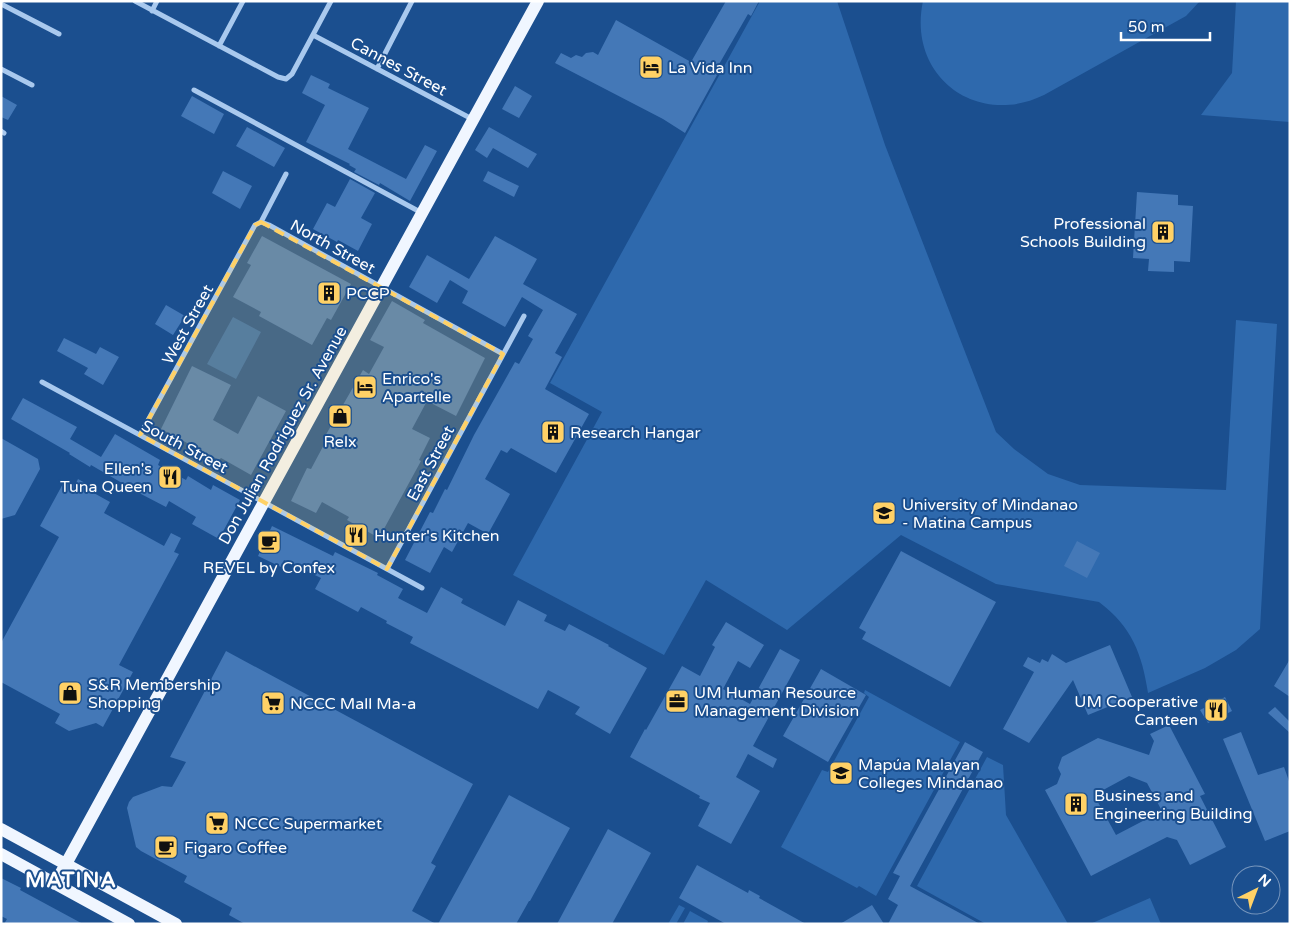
<svg xmlns="http://www.w3.org/2000/svg" width="1291" height="925" font-family="'Varela Round',sans-serif">
<rect width="100%" height="100%" fill="#1b4f8f"/>
<path fill="#2e69ad" d="M760 1H837L885 145 996 432 1014 449 1048 474 1080 485 1226 490 1236 320 1277 324 1260 629 1236 650 1205 668 1148 693C1142 654 1132 627 1099 602L996 584 901 535 787 630 706 580 664 655 513 575 602 412 550 383Z
M923 1H1200L1186 16 1044 95C976 128 907 76 923 1Z
M1236 1H1290V122L1201 115 1232 73Z
M233 317 261 332 236 379 207 364Z
M865 690 960 742 876 896 859 886 857 888 781 847 822 770 828 772 869 697 864 693Z
M987 757 1003 765 1006 815 1068 924H986L917 886Z
M1150 898 1161 924H1090Z
M679 905 685 908 676 924H668Z
M690 911 708 921 707 924H683Z"/>
<path fill="#4478b7" fill-rule="evenodd" d="M726 1H759L751 16 748 14 714 73 717 75 685 133 663 119 555 63 561 53 571 58 576 55 582 57 586 53 593 52 598 55 616 20 691 62Z
M311 75 330 84 328 88 369 108 348 149 406 179 425 145 437 151 410 201 380 183 379 185 354 172 356 169 349 165 350 164 306 142 325 105 302 93Z
M515 86 532 96 519 118 502 109Z
M1 96 17 105 8 120 1 117Z
M192 96 224 114 214 134 181 116Z
M247 127 285 148 274 167 236 146Z
M489 127 537 154 528 168 493 148 487 158 475 150Z
M223 171 252 186 240 209 212 193Z
M488 171 519 186 514 197 483 181Z
M350 179 375 193 361 218 372 224 358 251 338 240 337 242 313 229 327 203 335 207Z
M1137 192 1178 195V205L1193 206 1190 262 1174 261V272L1148 271 1149 259 1133 258Z
M262 236 351 284 331 320 327 318 312 345 259 316 261 312 233 297 251 265 247 263Z
M495 236 537 259 523 284 577 314 555 353 562 357 545 389 589 414 556 473 511 448 507 453 501 450 485 479 510 494 488 534 468 523 452 552 444 547 430 573 405 560 430 512 433 513 445 489 447 490 474 435 515 362 519 364 533 339 528 336 543 310 522 297 505 327 462 303 468 291 450 280 437 303 409 287 427 255 469 279Z
M392 301 425 320 423 323 485 358 456 416 427 401 412 429 430 438 419 460 421 461 379 538 347 520 349 517 322 502 316 513 291 501 307 468 311 469 327 439 324 438 363 370 369 374 384 347 370 340Z
M166 305 185 316 173 335 155 324Z
M64 338 96 354 100 347 119 357 103 385 84 374 88 368 57 351Z
M192 366 231 385 213 420 238 434 258 396 286 411 251 475 221 458 219 460 161 429Z
M23 398 77 427 70 439 101 457 115 434 160 460 158 465 186 480 188 476 211 490 213 485 240 500 219 539 192 524 196 517 169 501 166 507 141 494 91 465 90 467 69 454 70 453 11 419Z
M1 438 38 459 40 469 15 515 1 519Z
M78 479 94 488 92 492 110 502 104 513 164 546 171 533 181 538 174 552 179 554 119 665 133 672 103 727 96 723 69 731 55 723 60 714 1 682V643L59 537 40 526 65 480 75 485Z
M272 526 333 556 335 552 378 573 377 575 403 589 398 598 427 613 441 587 463 599 461 603 505 626 518 600 547 615 544 621 565 631 569 624 609 645 608 646 647 668 610 734 575 714 580 707 548 690 538 709 410 643 413 637 386 623 387 621 361 607 358 612 315 589 321 578 284 560 281 567 258 556Z
M1077 541 1100 553 1087 578 1064 566Z
M901 551 996 602 950 687 862 639 866 632 859 628Z
M726 622 764 645 750 668 738 661 723 689 750 704 780 649 800 660 753 746 777 759 773 768 748 754 736 777 760 791 731 844 698 826 710 803 699 798 700 796 630 757 645 729 646 730 682 666 700 676 715 647 712 645Z
M1110 645 1132 697 1088 715 1073 680 1029 743 1003 729 1034 672 1023 666 1028 657 1040 663 1042 659 1048 662 1052 654 1066 663Z
M226 651 473 784 431 863 436 866 412 911 436 924H245L229 915 232 908 184 882 187 876 141 851 136 847 127 808 129 802 133 797 162 786 172 787 186 762 170 757Z
M1290 659V697L1274 686Z
M821 669 866 695 828 762 783 736Z
M1225 697 1232 711 1208 723 1200 710Z
M1275 707 1290 722V733L1268 713Z
M1169 725 1205 794 1200 796 1226 847 1190 865 1177 840 1167 837 1091 876 1045 790 1057 784 1061 774 1058 768 1062 757 1098 738 1149 755 1154 741 1150 734ZM1129 776 1147 783 1162 811 1116 835 1094 795Z
M1241 732 1258 775 1284 767 1290 784V831L1265 841 1223 739Z
M965 742 983 752 910 886 980 924H888L898 905 888 899 900 876 893 873Z
M509 795 570 828 530 901H529L516 924H438Z
M608 829 651 853 612 924H557Z
M697 865 748 893 749 890 760 896 759 898 806 924H726L679 898Z
M1 878 21 888 20 890 83 924H4L7 919 1 916Z
M872 905 884 924H840Z"/>
<g fill="none" stroke-linecap="round" stroke-linejoin="round">
<path stroke="#a9c9ee" stroke-width="5" d="M135 1 278 77 286 79 292 74 331 1
M1 4 59 34
M152 11 157 1
M313 35 472 119
M219 46 243 1
M1 69 32 85
M377 69 412 1
M194 90 422 213
M1 131 4 133
M261 222 286 174
M42 382 422 588
M140 435 255 225 261 222 269 225 503 354
M387 569 524 316"/>
<path stroke="#f0f6ff" stroke-width="12" d="M1 829 176 924
M1 854 129 924
M55 884 538 1"/>
</g>
<path fill="#ffd166" fill-opacity="0.2" stroke="#ffd166" stroke-width="4" stroke-dasharray="10 6" stroke-linejoin="round" d="M261 222 503 354 387 569 140 435 255 225Z"/>
<defs>
<g id="hotel-square" transform="scale(1.25)"><rect x="-9" y="-9" width="18" height="18" rx="4" fill="#ffd166" stroke="#1b4f8f"/><path d="M-6-4.5h1.5V1H6V5H4.5V3h-9V5H-6ZM-4 0a1.8 1.8 0 1 1 3.6 0ZM.5 0V-2.5h3Q6-2.5 6 0Z" fill="#111"/></g>
<g id="building-square" transform="scale(1.25)"><rect x="-9" y="-9" width="18" height="18" rx="4" fill="#ffd166" stroke="#1b4f8f"/><path d="M-4-6H4V6H1V3H-1V6H-4ZM-2.5-4.3h1.7v1.8h-1.7ZM.8-4.3h1.7v1.8H.8ZM-2.5-1h1.7V.8h-1.7ZM.8-1h1.7V.8H.8Z" fill="#111"/></g>
<g id="shop-square" transform="scale(1.25)"><rect x="-9" y="-9" width="18" height="18" rx="4" fill="#ffd166" stroke="#1b4f8f"/><path d="M-5-2.5h2.3a2.7 3.5 0 0 1 5.4 0H5L5.5 6h-11ZM-1.5-2.5h3a1.5 2.3 0 0 0-3 0Z" fill="#111"/></g>
<g id="restaurant-square" transform="scale(1.25)"><rect x="-9" y="-9" width="18" height="18" rx="4" fill="#ffd166" stroke="#1b4f8f"/><path d="M-5-6h1v4h1v-4h1v4h1v-4h1v5L-1.5 .5V6h-2V.5L-5-1ZM5-6V6H3V1.5H1.5Q1.5-4 5-6Z" fill="#111"/></g>
<g id="university-square" transform="scale(1.25)"><rect x="-9" y="-9" width="18" height="18" rx="4" fill="#ffd166" stroke="#1b4f8f"/><path d="M0-5L7-2L0 1L-7-2ZM-4 1L0 2.5L4 1V4Q0 6-4 4Z" fill="#111"/></g>
<g id="cafe-square" transform="scale(1.25)"><rect x="-9" y="-9" width="18" height="18" rx="4" fill="#ffd166" stroke="#1b4f8f"/><path d="M-5.5-4.5H6V0H3Q3 3.5 0 3.5H-2.5Q-5.5 3.5-5.5 0ZM3-3.2v2h1.7v-2ZM-6 4.5H4V6H-6Z" fill="#111"/></g>
<g id="office-square" transform="scale(1.25)"><rect x="-9" y="-9" width="18" height="18" rx="4" fill="#ffd166" stroke="#1b4f8f"/><path d="M-6-3h4V-5.5h4V-3h4V5H-6ZM-1-4.5V-3h2v-1.5ZM-6 0V1H6V0Z" fill="#111"/></g>
<g id="supermarket-square" transform="scale(1.25)"><rect x="-9" y="-9" width="18" height="18" rx="4" fill="#ffd166" stroke="#1b4f8f"/><path d="M-6-5.5h2.5l.6 2H6L4.5 2H-2.5L-4.4-4H-6ZM-1.5 3.2a1.3 1.3 0 1 0 .1 0ZM3 3.2a1.3 1.3 0 1 0 .1 0Z" fill="#111"/></g>
</defs>
<g fill-rule="evenodd">
<use href="#hotel-square" x="651" y="67"/>
<use href="#building-square" x="1163" y="232"/>
<use href="#building-square" x="329" y="293"/>
<use href="#hotel-square" x="365" y="387"/>
<use href="#shop-square" x="340" y="416"/>
<use href="#building-square" x="553" y="432"/>
<use href="#restaurant-square" x="170" y="477"/>
<use href="#university-square" x="884" y="513"/>
<use href="#restaurant-square" x="356" y="535"/>
<use href="#cafe-square" x="269" y="542"/>
<use href="#shop-square" x="70" y="693"/>
<use href="#office-square" x="677" y="701"/>
<use href="#supermarket-square" x="273" y="703"/>
<use href="#restaurant-square" x="1216" y="710"/>
<use href="#university-square" x="841" y="773"/>
<use href="#building-square" x="1076" y="804"/>
<use href="#supermarket-square" x="217" y="823"/>
<use href="#cafe-square" x="166" y="847"/>
</g>
<g text-anchor="middle" stroke-width="4" stroke-linejoin="round" paint-order="stroke">
<g font-size="16" fill="#fff" stroke="#1b4f8f">
<text transform="translate(399 66) rotate(28)" y="6">Cannes Street</text>
<text transform="translate(333 246) rotate(29)" y="6">North Street</text>
<text transform="translate(187 324) rotate(-61)" y="6">West Street</text>
<text transform="translate(282 435) rotate(-61)" y="6">Don Julian Rodriguez Sr. Avenue</text>
<text transform="translate(185 446) rotate(28)" y="6">South Street</text>
<text transform="translate(430 463) rotate(-62)" y="6">East Street</text>
</g>
<g font-size="16" fill="#fff" stroke="#1b4f8f" text-anchor="start">
<text x="668" y="73">La Vida Inn</text>
<text x="1146" y="229" text-anchor="end">Professional<tspan x="1146" dy="18">Schools Building</tspan></text>
<text x="346" y="299">PCCP</text>
<text x="382" y="384">Enrico's<tspan x="382" dy="18">Apartelle</tspan></text>
<text x="570" y="438">Research Hangar</text>
<text x="340" y="447" text-anchor="middle">Relx</text>
<text x="152" y="474" text-anchor="end">Ellen's<tspan x="152" dy="18">Tuna Queen</tspan></text>
<text x="902" y="510">University of Mindanao<tspan x="902" dy="18">- Matina Campus</tspan></text>
<text x="374" y="541">Hunter's Kitchen</text>
<text x="269" y="573" text-anchor="middle">REVEL by Confex</text>
<text x="88" y="690">S&amp;R Membership<tspan x="88" dy="18">Shopping</tspan></text>
<text x="694" y="698">UM Human Resource<tspan x="694" dy="18">Management Division</tspan></text>
<text x="1198" y="707" text-anchor="end">UM Cooperative<tspan x="1198" dy="18">Canteen</tspan></text>
<text x="290" y="709">NCCC Mall Ma-a</text>
<text x="858" y="770">Mapúa Malayan<tspan x="858" dy="18">Colleges Mindanao</tspan></text>
<text x="1094" y="801">Business and<tspan x="1094" dy="18">Engineering Building</tspan></text>
<text x="234" y="829">NCCC Supermarket</text>
<text x="184" y="853">Figaro Coffee</text>
</g>
<g font-size="21" font-weight="bold" letter-spacing="1" fill="#fff" stroke="#1b4f8f">
<text x="71" y="887">MATINA</text>
</g>
</g>
<rect width="1291" height="925" fill="none" stroke="#ffffff" stroke-width="5"/>
<g transform="translate(1256 890) rotate(42)"><circle r="24" fill="#1b4f8f" stroke="#7695bc"/>
<path d="M0-4L9 19L0 12L-9 19Z" fill="#ffd166"/>
<text y="-8" font-size="14" font-weight="bold" text-anchor="middle" fill="#ffffff">N</text>
</g>
<path d="M1121 32v8h89v-8" fill="none" stroke="#ffffff" stroke-width="2.5"/>
<text x="1128" y="32" font-size="15" fill="#ffffff" stroke="#1b4f8f" stroke-width="4" paint-order="stroke">50 m</text>
</svg>
